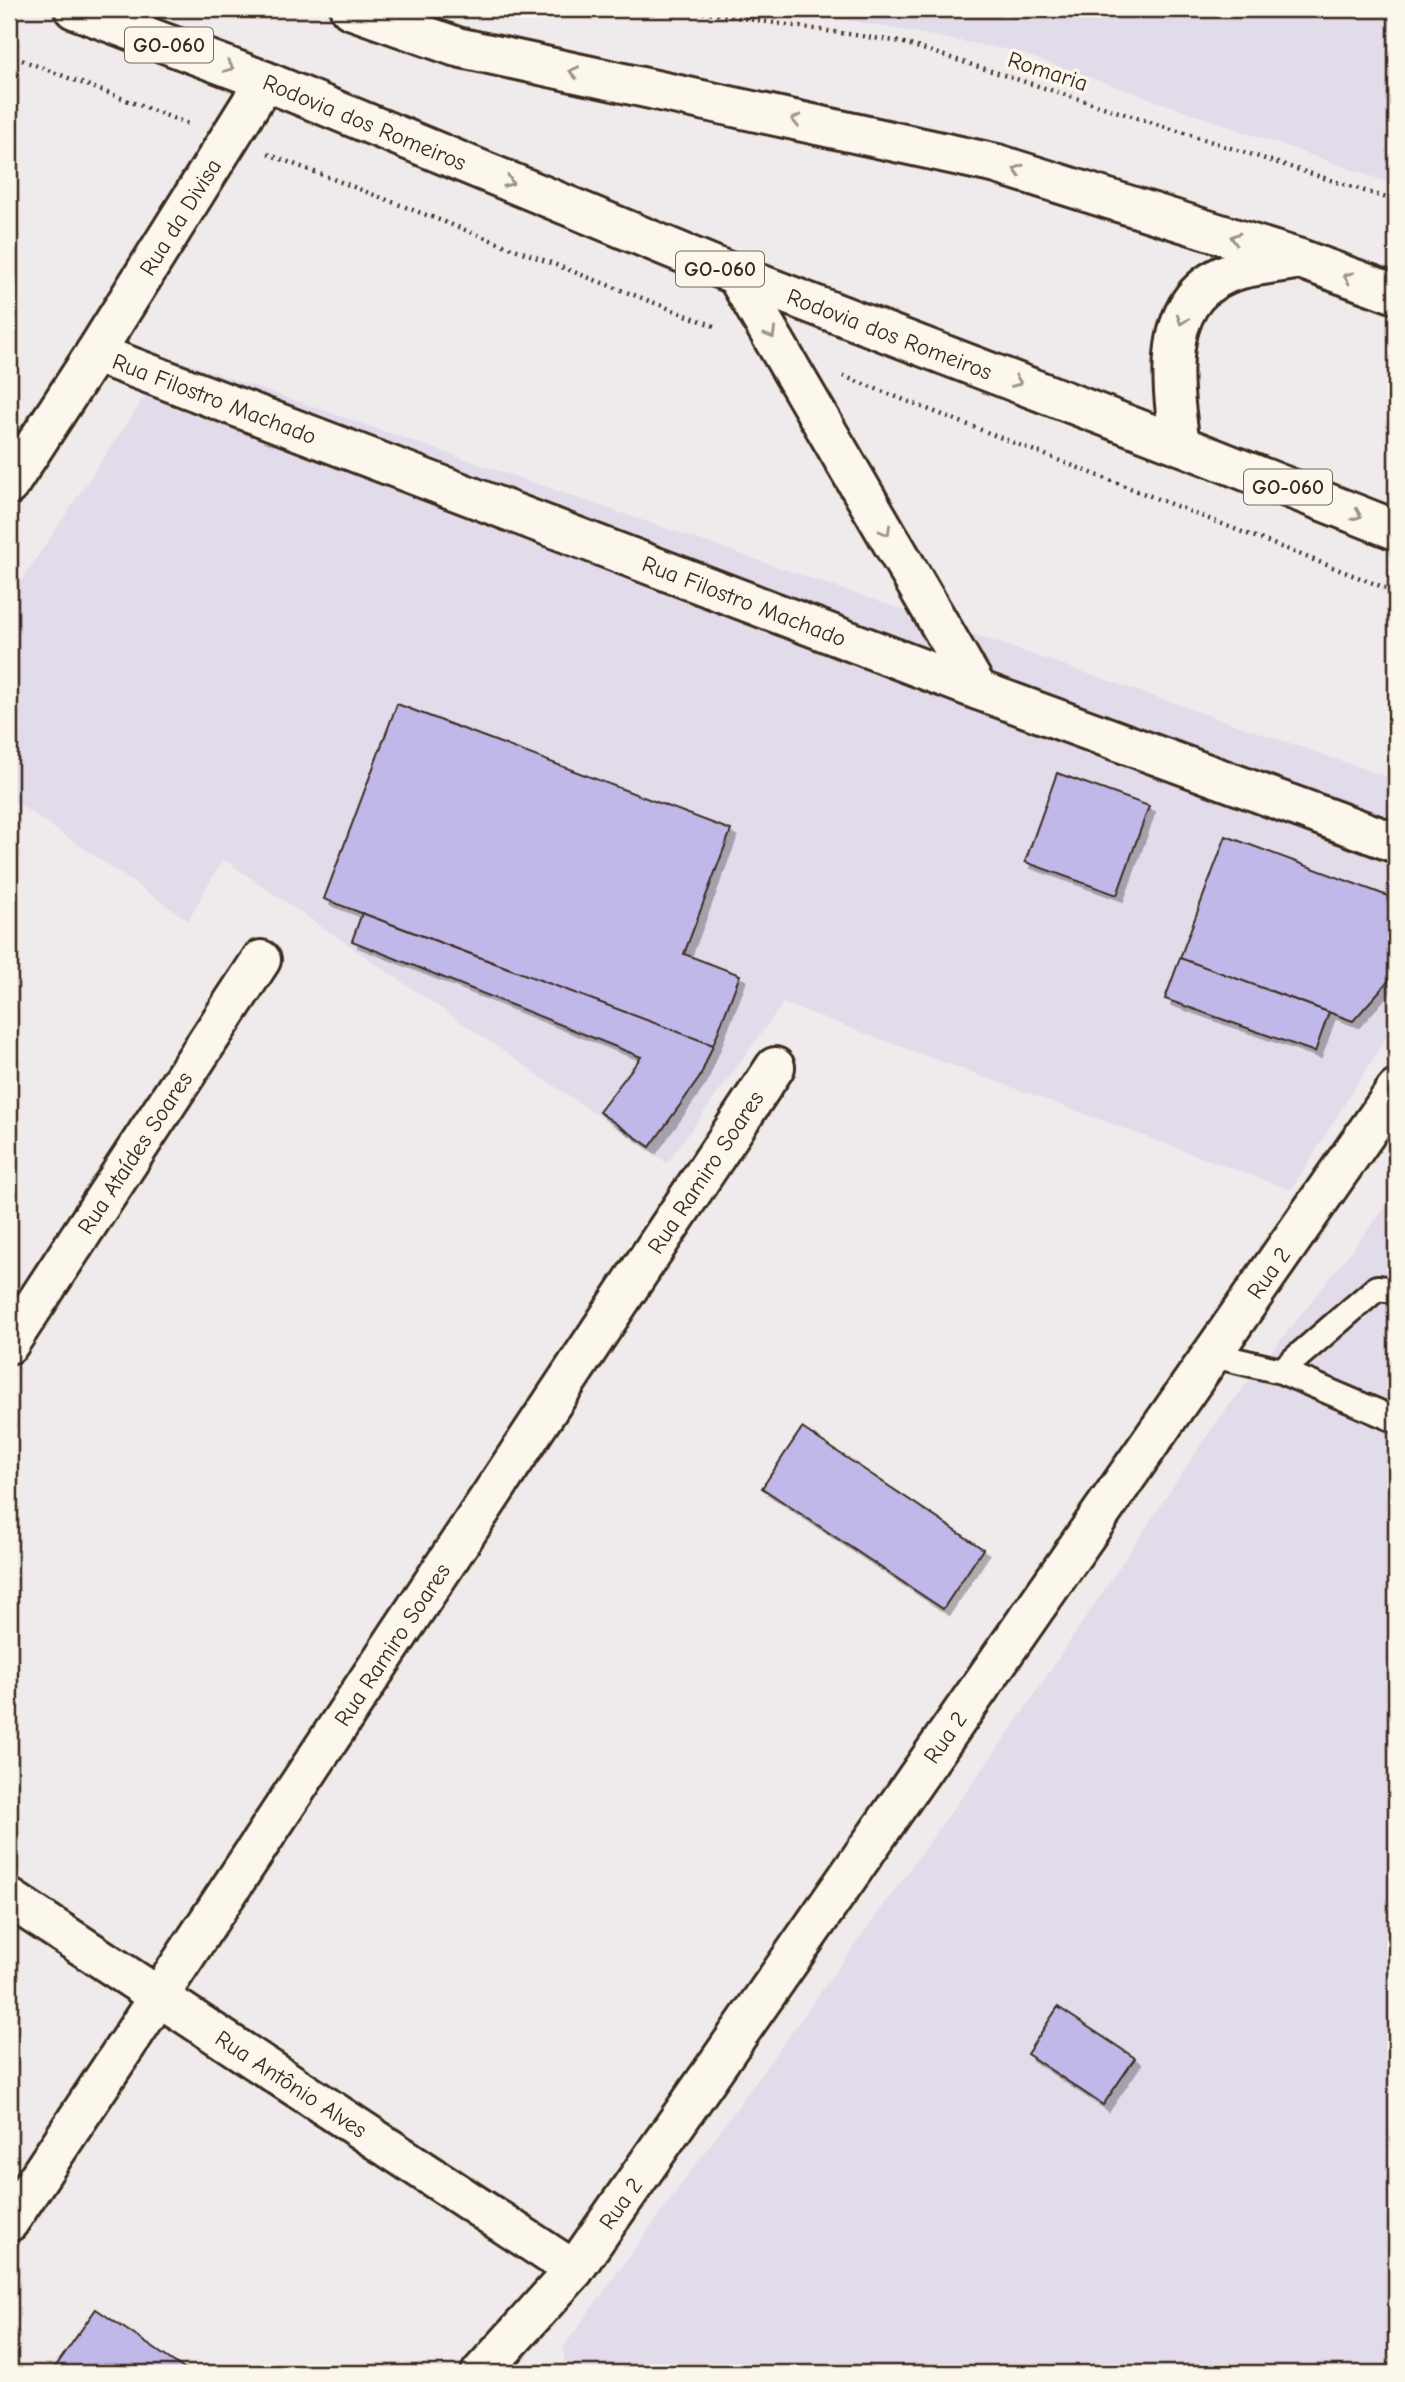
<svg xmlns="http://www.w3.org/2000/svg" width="1405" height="2382" font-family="'Comic Neue',sans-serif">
<defs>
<filter id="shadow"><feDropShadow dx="6" dy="6" stdDeviation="0" flood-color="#0004"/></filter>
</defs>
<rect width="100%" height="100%" fill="#efeaeb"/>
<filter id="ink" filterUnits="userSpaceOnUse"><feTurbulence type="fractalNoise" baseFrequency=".0143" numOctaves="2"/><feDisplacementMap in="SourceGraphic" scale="14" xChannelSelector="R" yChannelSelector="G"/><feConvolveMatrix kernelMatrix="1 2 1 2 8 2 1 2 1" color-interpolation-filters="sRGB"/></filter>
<g filter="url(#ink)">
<path fill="#e1dbea" d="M788 9H1396V185L1015 51Z
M171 358 1396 780V1022L1291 1190 783 1003 667 1163 223 859 188 920 9 797V599Z
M1396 1194V2373H566L563 2348 1010 1731 1215 1424Z"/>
<path fill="#c0b8e9" stroke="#3b2a1e" stroke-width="2" filter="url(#shadow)" d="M397 704 731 830 684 954 740 975 713 1045 324 899Z
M1057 773 1149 806 1117 895 1025 862Z
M1226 836 1396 899V963L1392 977 1353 1021 1180 958Z
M362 913 713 1045 700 1077 650 1147 599 1112 641 1057 352 941Z
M1180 958 1329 1012 1315 1052 1165 999Z
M802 1428 983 1549 943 1609 762 1488Z
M1058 2007 1135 2058 1103 2105 1027 2054Z
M96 2309 190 2373H51Z"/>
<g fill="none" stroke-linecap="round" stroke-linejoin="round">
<g stroke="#3b2a1e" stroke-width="30">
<path id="service" d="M1213 1355 1281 1371 1396 1420
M1281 1371 1377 1288 1396 1290"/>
</g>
<g stroke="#3b2a1e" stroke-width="44">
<g id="minor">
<path d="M736 275 978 690"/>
<path id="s1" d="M95 353 978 690 1396 843"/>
<path id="s2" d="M9 1344 261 960"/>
<path id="s3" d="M9 1898 574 2270"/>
<path id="s4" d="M9 2222 775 1067"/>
<path id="s5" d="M481 2373 574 2270 1396 1090"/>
</g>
</g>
<g stroke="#3b2a1e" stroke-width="44">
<g id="tertiary">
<path id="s6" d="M9 485 95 353 265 81"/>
</g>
</g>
<g stroke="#3b2a1e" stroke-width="44">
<g id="primary">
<path id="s7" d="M74 9 265 81 736 275 1180 445 1396 530"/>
<path d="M350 9 457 47 997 164 1300 259 1396 294"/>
<path d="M1180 445C1171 379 1158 291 1241 269 1259 265 1277 263 1295 260"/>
</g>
</g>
<path stroke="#3b2a1e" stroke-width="4.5" stroke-dasharray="2 5" stroke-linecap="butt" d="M682 9 901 42 1396 201
M9 55 191 125
M268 154 717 327
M843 376 1396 592"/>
<use href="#service" stroke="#fbf7ec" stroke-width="24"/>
<use href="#minor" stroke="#fbf7ec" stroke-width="38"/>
<use href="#tertiary" stroke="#fbf7ec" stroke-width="38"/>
<use href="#primary" stroke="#fbf7ec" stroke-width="38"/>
</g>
<defs><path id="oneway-chevron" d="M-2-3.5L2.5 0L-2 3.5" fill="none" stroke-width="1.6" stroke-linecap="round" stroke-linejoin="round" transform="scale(1.75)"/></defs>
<g stroke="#9b9085">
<use href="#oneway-chevron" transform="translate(229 67) rotate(21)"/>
<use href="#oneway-chevron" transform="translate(574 72) rotate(-168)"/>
<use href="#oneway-chevron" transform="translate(796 120) rotate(-168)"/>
<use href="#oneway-chevron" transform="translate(1018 170) rotate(-163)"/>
<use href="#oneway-chevron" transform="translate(509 182) rotate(22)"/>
<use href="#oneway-chevron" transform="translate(1235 238) rotate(-163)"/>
<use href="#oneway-chevron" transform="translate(1348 277) rotate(-159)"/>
<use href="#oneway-chevron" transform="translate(1182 320) rotate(109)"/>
<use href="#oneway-chevron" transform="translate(771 334) rotate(60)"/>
<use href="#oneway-chevron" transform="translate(1017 382) rotate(21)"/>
<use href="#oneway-chevron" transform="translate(1357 515) rotate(22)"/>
<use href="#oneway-chevron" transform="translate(886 531) rotate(60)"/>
</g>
</g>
<g text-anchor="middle" stroke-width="7" stroke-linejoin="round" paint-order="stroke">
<g fill="#fbf7ec" stroke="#75685c" stroke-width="2">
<rect x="125" y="27.5" width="88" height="35" rx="5"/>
<rect x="676" y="251.5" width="88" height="35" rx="5"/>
<rect x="1244" y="469.5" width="88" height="35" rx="5"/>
</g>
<g font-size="21" font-weight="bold" fill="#3b2a1e">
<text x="169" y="52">GO-060</text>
<text x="720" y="276">GO-060</text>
<text x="1288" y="494">GO-060</text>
</g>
<g font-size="23" fill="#3b2a1e" stroke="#fbf7ec">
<text transform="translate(1048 71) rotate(18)" y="8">Romaria</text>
<text dy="8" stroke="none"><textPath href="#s7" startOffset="312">Rodovia dos Romeiros</textPath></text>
<text dy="8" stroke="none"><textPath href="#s6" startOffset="318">Rua da Divisa</textPath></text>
<text dy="8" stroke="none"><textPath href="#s7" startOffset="878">Rodovia dos Romeiros</textPath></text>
<text dy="8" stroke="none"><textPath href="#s1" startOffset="128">Rua Filostro Machado</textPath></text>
<text dy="8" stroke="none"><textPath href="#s1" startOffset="695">Rua Filostro Machado</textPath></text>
<text dy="8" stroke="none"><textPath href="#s2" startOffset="229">Rua Ataídes Soares</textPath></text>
<text dy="8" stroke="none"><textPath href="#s4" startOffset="1260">Rua Ramiro Soares</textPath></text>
<text dy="8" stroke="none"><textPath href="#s5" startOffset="1354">Rua 2</textPath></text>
<text dy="8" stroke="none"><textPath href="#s4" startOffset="693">Rua Ramiro Soares</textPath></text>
<text dy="8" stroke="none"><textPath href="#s5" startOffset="788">Rua 2</textPath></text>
<text dy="8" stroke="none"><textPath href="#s3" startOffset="338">Rua Antônio Alves</textPath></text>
<text dy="8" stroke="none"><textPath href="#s5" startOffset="220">Rua 2</textPath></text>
</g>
</g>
<rect width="1405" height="2382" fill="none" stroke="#fbf7ec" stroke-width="35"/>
<rect x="18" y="18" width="1370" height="2347" fill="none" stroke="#3b2a1e" stroke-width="2.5" filter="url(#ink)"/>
</svg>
